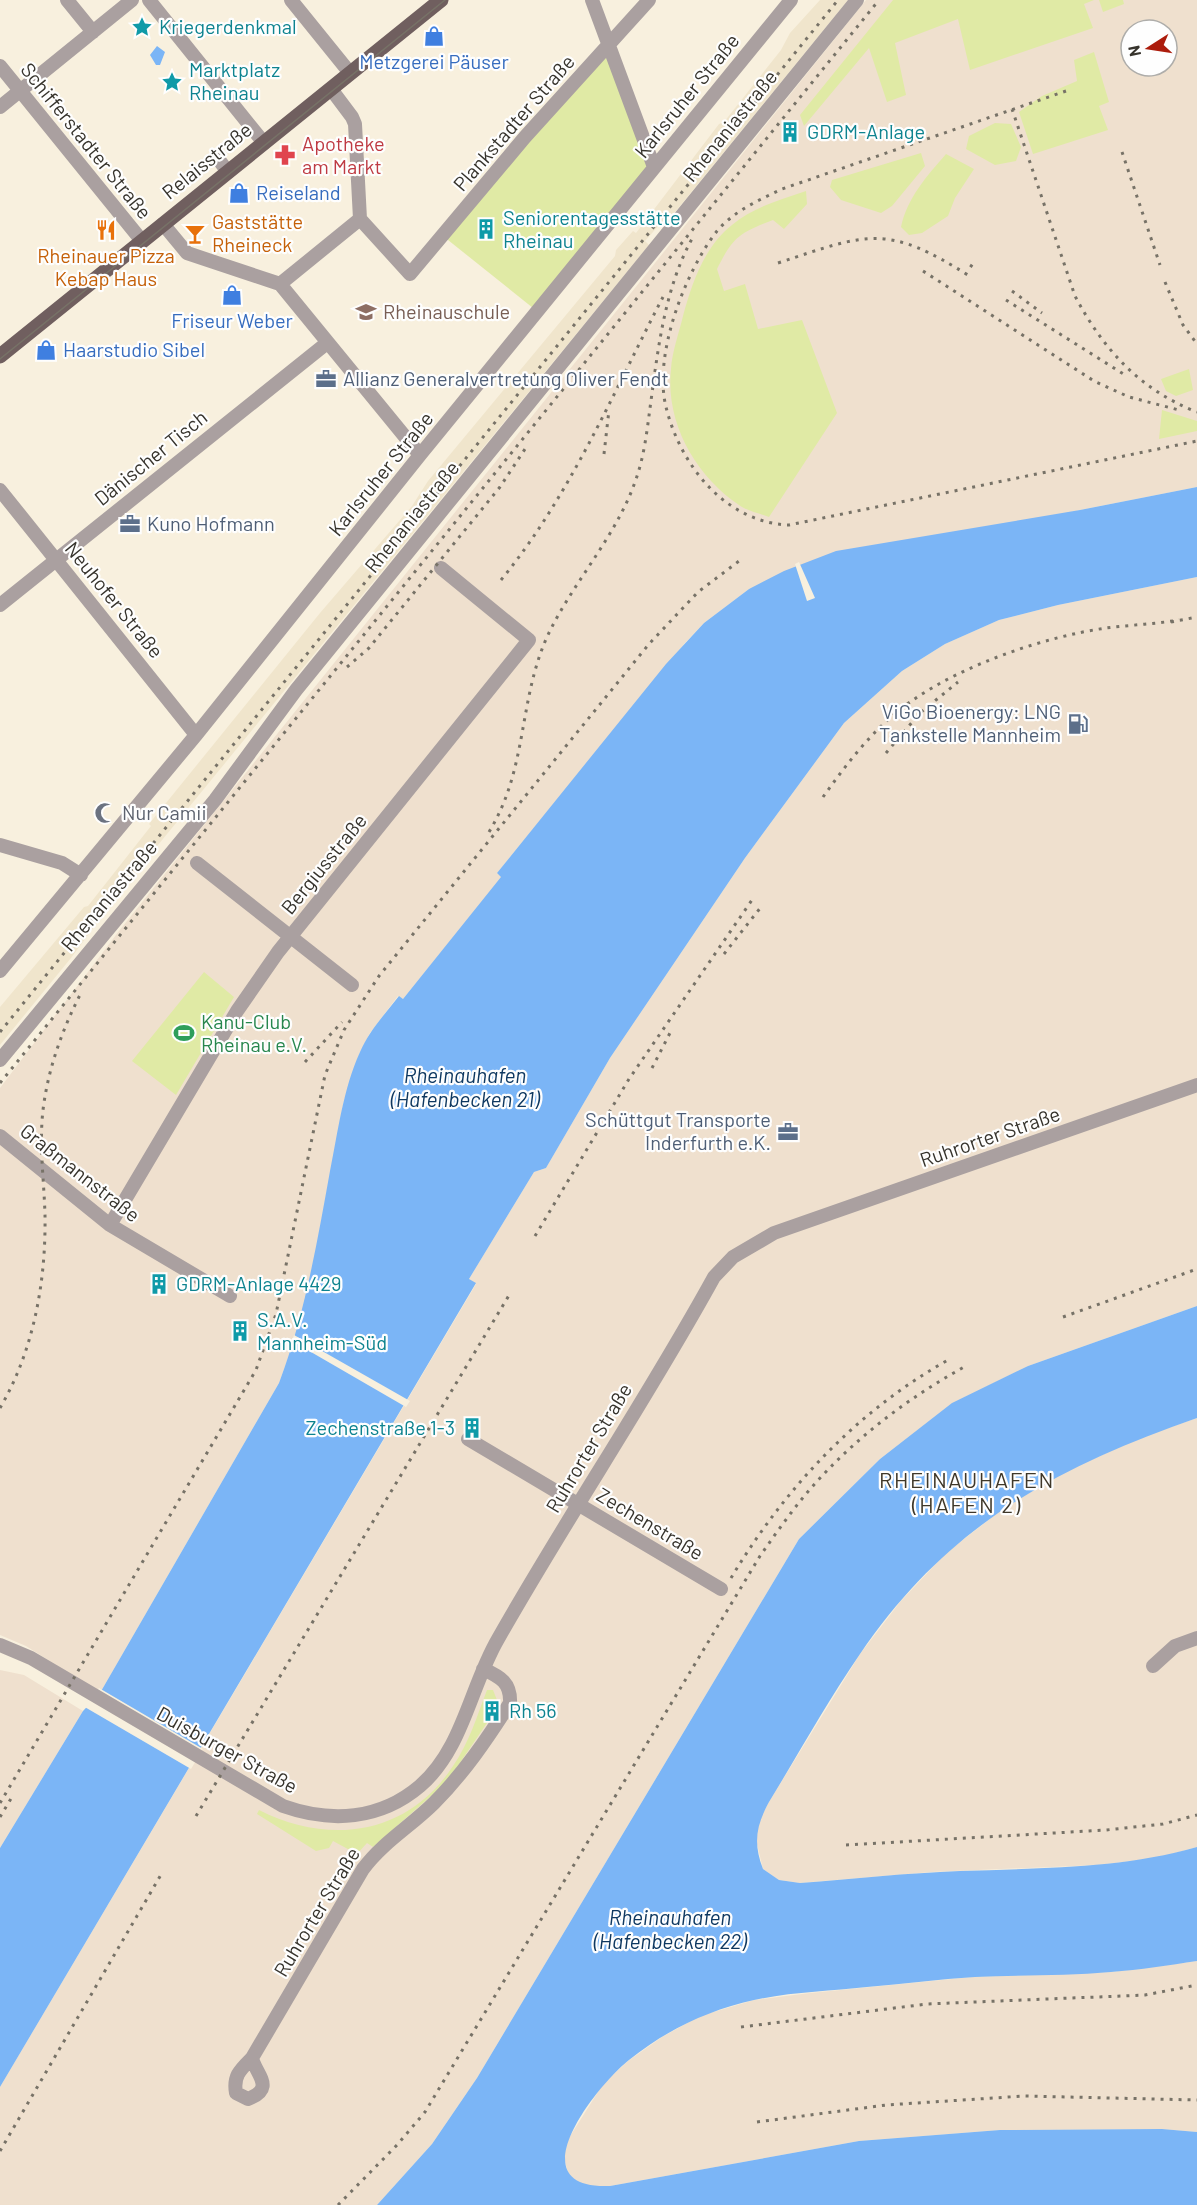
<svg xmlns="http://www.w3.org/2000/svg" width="1197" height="2205" font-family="Barlow,sans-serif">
<rect width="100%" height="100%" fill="#f8f0de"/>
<path fill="#efe0ce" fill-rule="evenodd" d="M866 0H1197V487L1080 510 749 589 704 623 685 643 497 873 502 877 403 999 398 996 370 1033 360 1052 344 1100 312 1271 299 1327 279 1383 100 1693 26 1646 0 1635V1088L119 931ZM1131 30H1167V66H1131Z
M1197 577V1306L1028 1366 953 1403 880 1459 799 1539 477 2078 432 2144 377 2205H0V2087L476 1284 469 1279 534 1172 546 1168 610 1058 745 858 844 723 902 671 945 644 999 620 1058 605Z
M1197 1418V1847L1157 1858 1098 1865 932 1872 800 1883 779 1880 763 1869 756 1840 758 1823 769 1802 860 1654 900 1602 946 1553 1013 1501 1064 1472 1142 1437Z
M0 1670 24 1675 83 1711 0 1848Z
M1197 1961V2132L1162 2129 1000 2130 859 2141 610 2186H591L578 2183 568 2174 564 2157 567 2141 603 2084 628 2061 662 2037 700 2016 754 2000 810 1993 972 1977 1112 1972Z"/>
<path fill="#f0e5cc" d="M820 0H848L671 217 668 215 645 241 649 245 122 889 71 958 0 1045V1007L84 907 88 906 151 826 149 824 320 613 412 506 428 481 615 256 616 250 633 231 636 233 719 124 724 122 781 50 790 33Z"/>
<path fill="#e0eaa5" d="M893 0H1094L1084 4 1093 28 970 70 958 19 895 43 906 95 887 102 869 48 804 126 800 115Z
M1099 0H1123L1124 4 1103 12Z
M608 43 649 165 533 308 443 236Z
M1094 52 1109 102 1099 106 1108 130 1033 154 1019 112 1042 96 1077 81 1074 60Z
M995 123 1011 124 1021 147 1016 161 995 165 966 149 969 136Z
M921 153 925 166 892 206 881 213 841 200 830 187 832 180Z
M946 154 974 169 955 198 948 216 922 233 909 235 901 227C907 198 927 176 946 154Z
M806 191 807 204 784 229 773 220C739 233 733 237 717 269L724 291 745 284 758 329 802 320 837 413 769 517C759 513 747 511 739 505 696 476 665 423 671 369 672 352 679 333 683 316 692 283 704 247 732 225 753 207 780 200 806 191Z
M1189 369 1193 390 1176 396 1166 391 1161 379Z
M1162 410 1197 421V431L1159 439Z
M204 972 234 997 176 1095 132 1061Z
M487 1690H493L499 1705 497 1710 492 1708 490 1712 493 1714 447 1782 373 1847 367 1843 357 1854 333 1841 329 1848 316 1851 257 1814 259 1810C330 1846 408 1835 453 1766 469 1743 477 1716 487 1690Z"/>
<path fill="#7bb5f6" d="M157 46 165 52 160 65H156L150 55Z
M1197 487V577L1058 605 999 620 945 644 902 671 844 723 745 858 610 1058 546 1168 534 1172 469 1279 476 1283 0 2087V1848L83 1711 100 1693 279 1383C305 1314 317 1243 330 1171 338 1132 343 1089 360 1052 369 1031 385 1014 399 996L403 999 501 877 497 873 666 664 704 623 749 589 784 571 836 551 1080 510Z
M1197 1306V1418C1054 1468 947 1526 860 1654 827 1702 799 1753 769 1802 756 1826 753 1843 763 1869L779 1880 800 1883C853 1879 907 1873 960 1871 1040 1868 1120 1869 1197 1847V1961C1169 1965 1140 1970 1111 1972 1066 1976 1021 1975 975 1977 939 1979 903 1984 867 1987 830 1991 791 1992 754 2000 708 2010 665 2031 629 2060 595 2087 515 2190 610 2186L859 2141 1000 2130 1162 2129 1197 2132V2205H377L432 2144 477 2078 799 1539 880 1459 952 1403 1028 1366Z"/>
<path fill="#f8f0de" d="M799 562 815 598 807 601 795 564Z
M294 1335 410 1401 406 1407 292 1341Z
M99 1688 203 1749 191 1769 83 1706Z"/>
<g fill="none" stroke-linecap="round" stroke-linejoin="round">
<path stroke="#aaa0a0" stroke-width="14" d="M67 0 93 32
M149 0 264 143
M291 0 350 73
M592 0 654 167
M0 66 142 241
M331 89 352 117 355 124 360 219 410 274 525 137 649 0
M0 107 132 0
M219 160 228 172
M163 224 187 253 280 284 420 455
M280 284 360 219
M0 490 196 735
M0 605 327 343
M0 845 62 863 81 875
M197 863 352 985
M0 971 196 735 420 455 791 0
M0 1060 215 800 296 690 857 0
M0 1136 110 1225 230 1296
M110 1225 237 1011 278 952 529 640 441 568
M468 1439 721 1589
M0 1645 31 1658 283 1806C331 1823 380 1820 420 1786 463 1749 470 1687 498 1639 567 1517 646 1401 714 1277L733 1257 774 1233 1197 1085
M1153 1666 1175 1646 1197 1638
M252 2058C256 2075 276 2088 248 2099L236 2093C233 2076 240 2070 252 2058L363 1869C383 1842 411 1826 434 1803 464 1773 487 1739 510 1703 511 1683 501 1677 483 1669"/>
<path stroke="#705f5f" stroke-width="15" d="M0 356 441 0"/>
<path stroke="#777267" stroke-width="1.5" d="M0 359 445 0"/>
<path stroke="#777267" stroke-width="3" stroke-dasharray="3 6" stroke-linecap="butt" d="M1066 91 782 189C759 200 734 211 717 231 685 272 653 355 666 407 673 436 688 465 709 487 730 509 758 524 789 525L1197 441
M1012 109 1075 296C1103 349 1140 390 1197 412
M1122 152 1160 265
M778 263C869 233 886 223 971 277
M970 265 976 269
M923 271 1094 381 1129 397 1179 410
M1165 282 1183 325 1197 344
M1012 291 1042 313
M1006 300 1125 375
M604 454 609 410
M501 580C570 496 613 393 663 297
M1171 622 1197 617
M347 667 369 648 386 627 500 487 525 449
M886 753 920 713 958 682
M823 797C848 762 876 725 913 700 965 664 1044 637 1106 628 1130 625 1155 624 1179 620
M489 832C528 768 518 702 547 637 572 583 617 536 636 479 644 457 647 431 650 408 658 350 664 289 693 237
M724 954 761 907
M0 1032 838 0
M305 1062 342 1022
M652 1068 671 1031
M0 1083 879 0
M535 1236 629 1079 752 900
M1063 1317 1197 1269
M0 1408C34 1350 46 1281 45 1215 44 1180 39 1145 43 1110 48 1069 62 1030 81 993
M731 1578C785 1488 857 1411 948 1360
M0 1803 256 1370 276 1314 325 1075 344 1030 379 976 649 644 698 592 743 558
M196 1816 511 1292
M0 1817 12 1797
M846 1845 1106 1830 1163 1824 1197 1815
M741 2027 927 2004 1145 1995 1197 1985
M757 2122 886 2105 1024 2096 1197 2100
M0 2151 162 1873
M338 2205 397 2145 425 2112 760 1556C779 1529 799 1500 822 1476 863 1432 912 1396 964 1367"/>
</g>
<defs>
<g id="sight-bare" transform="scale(1.62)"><path d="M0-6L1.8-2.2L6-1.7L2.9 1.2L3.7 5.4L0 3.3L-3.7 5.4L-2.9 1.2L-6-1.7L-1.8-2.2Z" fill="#0f9aa8" stroke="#fefefe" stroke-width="2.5" paint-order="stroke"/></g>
<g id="shop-bare" transform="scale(1.62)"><path d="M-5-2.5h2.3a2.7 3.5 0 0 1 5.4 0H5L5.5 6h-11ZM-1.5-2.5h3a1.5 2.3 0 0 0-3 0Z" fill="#3f7fe0" stroke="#fefefe" stroke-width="2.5" paint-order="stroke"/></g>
<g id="building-bare" transform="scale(1.62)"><path d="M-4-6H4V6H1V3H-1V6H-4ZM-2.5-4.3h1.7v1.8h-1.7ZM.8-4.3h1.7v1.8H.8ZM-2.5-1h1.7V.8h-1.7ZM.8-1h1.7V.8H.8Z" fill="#0f9aa8" stroke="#fefefe" stroke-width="2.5" paint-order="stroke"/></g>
<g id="pharmacy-bare" transform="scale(1.62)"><path d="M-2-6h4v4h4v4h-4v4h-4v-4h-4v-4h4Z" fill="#e0444e" stroke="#fefefe" stroke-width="2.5" paint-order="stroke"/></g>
<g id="restaurant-bare" transform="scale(1.62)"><path d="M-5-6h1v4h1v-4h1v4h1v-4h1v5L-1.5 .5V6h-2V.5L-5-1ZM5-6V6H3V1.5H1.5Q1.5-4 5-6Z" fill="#e8710a" stroke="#fefefe" stroke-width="2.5" paint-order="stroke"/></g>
<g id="bar-bare" transform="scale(1.62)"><path d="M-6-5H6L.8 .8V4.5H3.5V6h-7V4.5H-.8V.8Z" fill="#e8710a" stroke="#fefefe" stroke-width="2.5" paint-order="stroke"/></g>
<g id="school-bare" transform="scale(1.62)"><path d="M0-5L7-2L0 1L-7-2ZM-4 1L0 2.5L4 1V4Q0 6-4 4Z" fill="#8d6e63" stroke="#fefefe" stroke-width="2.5" paint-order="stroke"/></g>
<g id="office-bare" transform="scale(1.62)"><path d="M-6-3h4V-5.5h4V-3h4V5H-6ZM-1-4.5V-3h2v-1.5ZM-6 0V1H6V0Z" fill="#5c6f8a" stroke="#fefefe" stroke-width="2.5" paint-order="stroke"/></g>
<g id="fuel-bare" transform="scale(1.62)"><path d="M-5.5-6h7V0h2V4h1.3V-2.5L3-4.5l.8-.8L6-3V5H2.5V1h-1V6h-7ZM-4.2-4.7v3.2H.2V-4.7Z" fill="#5c6f8a" stroke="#fefefe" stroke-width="2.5" paint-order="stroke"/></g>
<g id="mosque-bare" transform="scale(1.62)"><path d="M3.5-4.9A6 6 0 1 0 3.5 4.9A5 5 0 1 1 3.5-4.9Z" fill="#6b7280" stroke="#fefefe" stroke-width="2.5" paint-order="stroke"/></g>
<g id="stadium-bare" transform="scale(1.62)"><path d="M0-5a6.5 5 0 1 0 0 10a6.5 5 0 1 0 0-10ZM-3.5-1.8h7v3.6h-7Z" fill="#2e9e5b" stroke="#fefefe" stroke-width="2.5" paint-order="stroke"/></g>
</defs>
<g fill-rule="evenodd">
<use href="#sight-bare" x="142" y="27"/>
<use href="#shop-bare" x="434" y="36"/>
<use href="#sight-bare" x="172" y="82"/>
<use href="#building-bare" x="790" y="132"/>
<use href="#pharmacy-bare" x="285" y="155"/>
<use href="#shop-bare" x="239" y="193"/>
<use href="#building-bare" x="486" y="229"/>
<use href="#restaurant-bare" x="106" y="230"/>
<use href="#bar-bare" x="195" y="234"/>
<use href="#shop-bare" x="232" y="295"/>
<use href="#school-bare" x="366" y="312"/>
<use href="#shop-bare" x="46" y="350"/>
<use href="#office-bare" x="326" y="379"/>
<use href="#office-bare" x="130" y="524"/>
<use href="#fuel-bare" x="1078" y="724"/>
<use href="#mosque-bare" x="105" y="813"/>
<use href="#stadium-bare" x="184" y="1033"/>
<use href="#office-bare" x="788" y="1132"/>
<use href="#building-bare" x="159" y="1284"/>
<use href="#building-bare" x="240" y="1331"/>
<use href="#building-bare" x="472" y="1428"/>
<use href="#building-bare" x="492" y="1711"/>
</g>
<g text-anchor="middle" stroke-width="4.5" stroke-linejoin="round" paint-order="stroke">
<g font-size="20" fill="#0d838f" stroke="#fefefe" text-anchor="start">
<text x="159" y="34">Kriegerdenkmal</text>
<text x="189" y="77">Marktplatz<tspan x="189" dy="23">Rheinau</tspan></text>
<text x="807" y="139">GDRM-Anlage</text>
<text x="503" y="225">Seniorentagesstätte<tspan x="503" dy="23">Rheinau</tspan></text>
<text x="176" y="1291">GDRM-Anlage 4429</text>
<text x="257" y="1327">S.A.V.<tspan x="257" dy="23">Mannheim-Süd</tspan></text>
<text x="455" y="1435" text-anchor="end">Zechenstraße 1-3</text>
<text x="509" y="1718">Rh 56</text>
</g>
<g font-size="20" fill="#366cbe" stroke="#fefefe">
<text x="434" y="69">Metzgerei Päuser</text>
<text x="256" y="200" text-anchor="start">Reiseland</text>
<text x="232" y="328">Friseur Weber</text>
<text x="63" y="357" text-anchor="start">Haarstudio Sibel</text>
</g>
<g font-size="20" fill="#36332c" stroke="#fefefe">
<text transform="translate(687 96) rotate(-51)" y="7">Karlsruher Straße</text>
<text transform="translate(514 123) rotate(-49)" y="7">Plankstadter Straße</text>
<text transform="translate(730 126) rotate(-51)" y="7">Rhenaniastraße</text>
<text transform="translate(86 141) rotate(51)" y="7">Schifferstadter Straße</text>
<text transform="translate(207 161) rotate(-39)" y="7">Relaisstraße</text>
<text transform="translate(151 458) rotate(-39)" y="7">Dänischer Tisch</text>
<text transform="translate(381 474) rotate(-51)" y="7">Karlsruher Straße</text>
<text transform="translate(412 517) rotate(-51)" y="7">Rhenaniastraße</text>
<text transform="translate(114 600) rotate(51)" y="7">Neuhofer Straße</text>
<text transform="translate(324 864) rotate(-51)" y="7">Bergiusstraße</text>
<text transform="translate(109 896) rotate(-50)" y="7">Rhenaniastraße</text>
<text transform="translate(990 1137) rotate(-19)" y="7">Ruhrorter Straße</text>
<text transform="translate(80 1173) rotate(38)" y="7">Graßmannstraße</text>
<text transform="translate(589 1448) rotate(-59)" y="7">Ruhrorter Straße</text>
<text transform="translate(650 1524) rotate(31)" y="7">Zechenstraße</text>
<text transform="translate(227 1750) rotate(29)" y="7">Duisburger Straße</text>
<text transform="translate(317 1912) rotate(-59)" y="7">Ruhrorter Straße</text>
</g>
<g font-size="20" fill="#be3a42" stroke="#fefefe" text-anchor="start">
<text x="302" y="151">Apotheke<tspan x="302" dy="23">am Markt</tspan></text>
</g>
<g font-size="20" fill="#c56008" stroke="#fefefe" text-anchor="start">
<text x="212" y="229">Gaststätte<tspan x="212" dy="23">Rheineck</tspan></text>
<text x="106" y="263" text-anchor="middle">Rheinauer Pizza<tspan x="106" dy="23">Kebap Haus</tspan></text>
</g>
<g font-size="20" fill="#785e54" stroke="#fefefe" text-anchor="start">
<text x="383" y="319">Rheinauschule</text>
</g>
<g font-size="20" fill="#4e5e75" stroke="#fefefe" text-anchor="start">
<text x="343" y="386">Allianz Generalvertretung Oliver Fendt</text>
<text x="147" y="531">Kuno Hofmann</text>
<text x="1061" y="719" text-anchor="end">ViGo Bioenergy: LNG<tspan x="1061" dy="23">Tankstelle Mannheim</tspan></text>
<text x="771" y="1127" text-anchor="end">Schüttgut Transporte<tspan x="771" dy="23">Inderfurth e.K.</tspan></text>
</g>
<g font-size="20" fill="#5b616d" stroke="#fefefe" text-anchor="start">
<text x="122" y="820">Nur Camii</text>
</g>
<g font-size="20" fill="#27864d" stroke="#fefefe" text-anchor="start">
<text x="201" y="1029">Kanu-Club<tspan x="201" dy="23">Rheinau e.V.</tspan></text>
</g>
<g font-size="21" font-style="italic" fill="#0e3861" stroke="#fefefe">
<text x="465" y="1083">Rheinauhafen<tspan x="465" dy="24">(Hafenbecken 21)</tspan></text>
<text x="670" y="1925">Rheinauhafen<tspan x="670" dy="24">(Hafenbecken 22)</tspan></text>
</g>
<g font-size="22" letter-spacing="1.5" fill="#3f382a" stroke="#fefefe">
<text x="967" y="1488">RHEINAUHAFEN<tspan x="967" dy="25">(HAFEN 2)</tspan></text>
</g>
</g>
<g transform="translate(1149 48) rotate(258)"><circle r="28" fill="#fefefe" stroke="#aeadaa" stroke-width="1.5"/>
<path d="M0-4.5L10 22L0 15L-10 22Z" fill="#ac1c0c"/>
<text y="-9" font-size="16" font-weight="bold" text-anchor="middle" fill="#36332c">N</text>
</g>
</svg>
